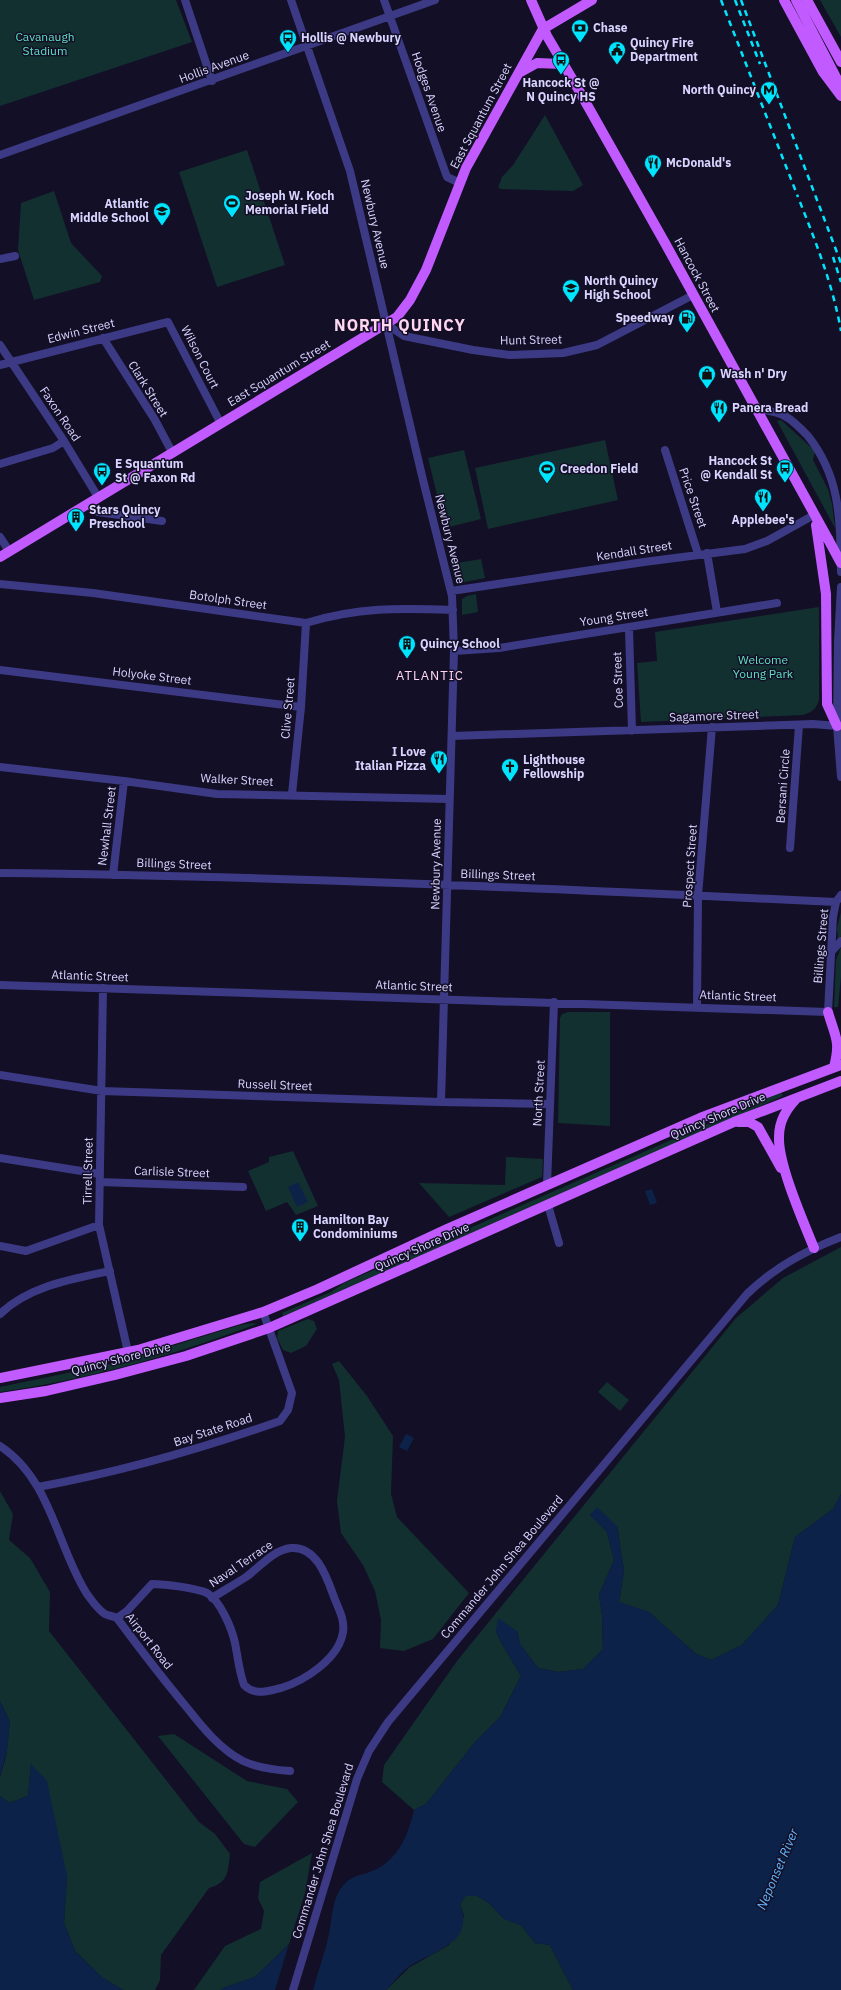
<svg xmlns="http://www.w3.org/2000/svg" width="841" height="1990" font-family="'IBM Plex Sans',sans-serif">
<rect width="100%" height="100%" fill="#130f26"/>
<path fill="#12302f" d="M0 0H176L192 42 0 106Z
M820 0H841V37Z
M545 115 583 185 573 191 502 189 498 188 502 177 513 165Z
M247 150 285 265 217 287 179 172Z
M54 191 71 243 102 276 100 282 34 300 18 250 21 203Z
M781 420 815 451 813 460 828 489 832 504 835 528 777 421Z
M605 440 618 500 488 529 475 468Z
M464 450 481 519 445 528 428 458Z
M481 559 485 578 460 583 455 581 451 564Z
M476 594 478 612 462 615V599L467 596Z
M819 607V699C817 709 812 712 803 715L641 722 637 663 657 661 655 632Z
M841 912V936L838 939 837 928Z
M841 947V977L838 1007H834L836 960Z
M568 1012H610V1126L558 1123 560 1018 562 1014Z
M781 1092 783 1096 283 1316 282 1313 331 1292 344 1283Z
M293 1151 318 1206 296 1215 287 1202 266 1211 248 1171 269 1162V1157Z
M506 1157 543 1159 542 1177 449 1217 419 1183 505 1185Z
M841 1247V1494L833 1509 795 1537 778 1605 742 1645 711 1660 696 1654 649 1612 619 1602 624 1571 617 1526 590 1515 607 1532 614 1560 599 1595 602 1615 603 1649 583 1669 558 1672 538 1668 520 1644 517 1631H496L501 1642 521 1676 500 1717 476 1741 426 1804 414 1810 382 1782 384 1765 457 1661 736 1318 783 1278Z
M308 1319 314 1321 317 1329 306 1346 291 1353 283 1350 277 1338 278 1331Z
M253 1323 257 1324C174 1355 88 1380 0 1392V1387L120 1362 240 1325Z
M339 1361 367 1396 393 1436 391 1494 397 1517 469 1593 433 1639 404 1651 380 1648 381 1620 375 1591 363 1565 341 1533 337 1501 345 1437 339 1380 332 1364Z
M607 1382 629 1400 620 1411 598 1392Z
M0 1491 13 1514 9 1540 30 1558 50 1592 49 1631 199 1822 215 1834 230 1854C228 1872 228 1883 209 1888L161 1955 160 1980 155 1990H123L103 1978 75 1951 64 1923 67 1876 31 1764 28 1796 9 1803 0 1796V1777L6 1756 10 1722 0 1701Z
M174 1734 247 1781 287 1789 298 1802 255 1847 244 1844 158 1736Z
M312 1853 305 1893 289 1944 255 1977 223 1988 221 1990H194L225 1946 261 1929 264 1911 258 1898 260 1882Z
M465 1896H477L489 1903 504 1919 521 1925 535 1943 550 1945 573 1990H386L410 1967 449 1945 464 1916 460 1905Z"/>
<path fill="#0c2248" d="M298 1182 308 1202 297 1207 288 1187Z
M652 1189 657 1203 650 1205 645 1191Z
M406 1434 414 1438 407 1451 399 1447Z
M841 1494V1990H573L550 1945 535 1943 521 1925 504 1919 489 1903 477 1896H465L460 1905C475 1943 434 1950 410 1966 401 1972 394 1982 386 1990H313C318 1971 325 1953 329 1934 332 1920 332 1899 342 1887 349 1877 357 1876 367 1873 396 1864 408 1837 414 1810L426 1804 476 1741 500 1717 521 1676 501 1642 496 1631 498 1618 517 1631 520 1644 538 1668 558 1672 583 1669 603 1649 602 1615 599 1595 614 1560 607 1532 590 1515 597 1507 617 1526 624 1571 619 1602 649 1612 696 1654 711 1660 742 1645 778 1605 795 1537 833 1509Z
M0 1701 10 1722 7 1751 0 1776Z
M31 1764 47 1781 67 1876 64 1923 75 1951 103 1978 123 1990H0V1796L9 1803 28 1796Z
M289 1944 275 1990H221L223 1988 255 1977Z"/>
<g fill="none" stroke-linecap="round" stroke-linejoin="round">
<path stroke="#3d3a85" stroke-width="8" d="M185 0 212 81
M291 0 350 171 423 480 452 596 454 651 441 1102
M384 0 447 177 460 183
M0 155 435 0
M0 259 15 256
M386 324 404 336 473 350 510 355 563 353 597 345 693 295
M103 338 155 420 172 452
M0 345 64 441 98 497
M0 365 168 322 221 424
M756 409C783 412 789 416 808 436 841 478 840 520 841 572
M665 450 698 554
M0 464 53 448 64 441
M87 504 98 512 162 521
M0 537 9 551
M707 553 717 612
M0 584 93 593 306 623C358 607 399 608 453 610
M841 587 838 642 837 726 841 777
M451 591 644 562 745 549 767 541 814 515
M629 628 632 731
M454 651 499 648 777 603
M0 670 301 707
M452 736 813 724 837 726
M0 767 124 781 217 794 449 799
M292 794 301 707 306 623
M790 848 799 725
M0 873C279 876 558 889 836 902
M113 875 124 781
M831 952 841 941
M0 985 828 1012 833 917 836 902 841 895
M103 988 99 1225 128 1352
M697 1007 698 896 712 727
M0 1075 102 1091 441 1102 550 1104
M0 1158 100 1174
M100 1182 243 1187
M547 1184 554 1002
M548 1205 559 1243
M0 1246 26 1251 99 1225
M0 1314C29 1286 72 1279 110 1271
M0 1446C51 1479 57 1547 87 1594 92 1601 98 1610 105 1614 109 1616 113 1616 117 1618 140 1649 163 1679 188 1709 203 1728 221 1750 243 1761 258 1768 274 1770 290 1771
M38 1487C120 1472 201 1449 280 1421L288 1410 292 1393 263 1312
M117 1618 127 1611 152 1584C165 1584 196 1588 207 1593 220 1600 232 1629 235 1643 238 1658 239 1671 244 1685 255 1696 267 1691 281 1688 304 1681 339 1659 343 1632 345 1619 338 1608 334 1597 327 1578 317 1546 291 1548 273 1550 260 1567 246 1577 235 1584 223 1591 212 1598
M293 1990 357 1779 369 1751 388 1722 747 1294C775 1267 805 1251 841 1237"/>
<path stroke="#c25bff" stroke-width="10" d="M531 0 547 36 577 87 665 243 828 539
M784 0 823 72 841 96
M796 0 841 87
M807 0 841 62
M543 29 592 0
M519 73 537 63 562 64
M816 525 826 594 827 704 837 726
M0 557 397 317 410 300 426 270 466 168 543 29
M828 1012C835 1037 841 1040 834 1067
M796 1099C786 1110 779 1121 779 1137 778 1164 803 1221 814 1248
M738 1122H749L758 1127 781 1168
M0 1378 138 1350 263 1312 318 1289 447 1229 700 1118 841 1065
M0 1398 46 1391 115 1375 186 1356 269 1328 734 1122 841 1081"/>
<path stroke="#00e5ff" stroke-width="2.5" stroke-dasharray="6 5" stroke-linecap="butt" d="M721 0 798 197
M735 0 760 64
M741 0 841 263
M800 202C817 245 833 286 841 331
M833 257 841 282"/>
<path stroke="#c25bff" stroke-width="10" d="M828 539 841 563"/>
</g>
<defs>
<g id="bank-pin" transform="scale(0.9)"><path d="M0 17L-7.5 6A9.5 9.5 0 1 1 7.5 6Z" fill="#00e5ff" stroke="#130f26"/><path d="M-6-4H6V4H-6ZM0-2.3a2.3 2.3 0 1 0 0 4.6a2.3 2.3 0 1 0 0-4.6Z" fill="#111"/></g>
<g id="bus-pin" transform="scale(0.9)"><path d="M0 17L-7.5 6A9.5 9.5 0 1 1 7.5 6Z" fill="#00e5ff" stroke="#130f26"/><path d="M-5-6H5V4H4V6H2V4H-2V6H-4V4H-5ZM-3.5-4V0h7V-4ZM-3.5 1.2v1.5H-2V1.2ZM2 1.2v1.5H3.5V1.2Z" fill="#111"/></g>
<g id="civic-pin" transform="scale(0.9)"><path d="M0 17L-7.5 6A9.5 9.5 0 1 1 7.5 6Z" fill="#00e5ff" stroke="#130f26"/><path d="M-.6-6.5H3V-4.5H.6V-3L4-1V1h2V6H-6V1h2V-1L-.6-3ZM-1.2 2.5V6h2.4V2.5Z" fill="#111"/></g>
<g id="metro-pin" transform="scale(0.9)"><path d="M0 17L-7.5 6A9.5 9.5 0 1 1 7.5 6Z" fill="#00e5ff" stroke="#130f26"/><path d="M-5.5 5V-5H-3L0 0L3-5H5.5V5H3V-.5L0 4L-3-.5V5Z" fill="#111"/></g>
<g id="restaurant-pin" transform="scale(0.9)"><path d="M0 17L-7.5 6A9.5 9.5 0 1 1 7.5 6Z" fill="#00e5ff" stroke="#130f26"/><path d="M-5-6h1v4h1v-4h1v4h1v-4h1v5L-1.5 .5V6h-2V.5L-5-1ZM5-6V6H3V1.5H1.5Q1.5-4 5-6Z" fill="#111"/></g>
<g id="stadium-pin" transform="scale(0.9)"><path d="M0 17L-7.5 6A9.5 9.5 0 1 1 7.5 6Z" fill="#00e5ff" stroke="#130f26"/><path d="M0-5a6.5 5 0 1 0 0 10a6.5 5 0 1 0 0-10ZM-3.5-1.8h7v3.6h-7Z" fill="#111"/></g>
<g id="school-pin" transform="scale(0.9)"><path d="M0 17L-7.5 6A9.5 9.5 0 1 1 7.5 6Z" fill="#00e5ff" stroke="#130f26"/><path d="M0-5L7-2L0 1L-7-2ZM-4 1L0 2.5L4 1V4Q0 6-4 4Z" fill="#111"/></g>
<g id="fuel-pin" transform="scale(0.9)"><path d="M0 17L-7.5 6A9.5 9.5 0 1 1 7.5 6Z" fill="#00e5ff" stroke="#130f26"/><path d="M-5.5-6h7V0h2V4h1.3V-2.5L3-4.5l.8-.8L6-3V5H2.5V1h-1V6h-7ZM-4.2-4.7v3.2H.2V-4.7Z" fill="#111"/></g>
<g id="shop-pin" transform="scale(0.9)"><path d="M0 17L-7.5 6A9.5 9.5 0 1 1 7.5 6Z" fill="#00e5ff" stroke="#130f26"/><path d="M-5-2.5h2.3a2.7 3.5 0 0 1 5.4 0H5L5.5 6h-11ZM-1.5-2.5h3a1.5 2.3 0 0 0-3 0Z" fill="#111"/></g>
<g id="building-pin" transform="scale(0.9)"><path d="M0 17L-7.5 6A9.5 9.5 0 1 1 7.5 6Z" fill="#00e5ff" stroke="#130f26"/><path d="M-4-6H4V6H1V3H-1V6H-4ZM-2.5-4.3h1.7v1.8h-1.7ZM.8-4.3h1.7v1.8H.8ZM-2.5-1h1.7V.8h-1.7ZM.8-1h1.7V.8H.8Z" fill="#111"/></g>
<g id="church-pin" transform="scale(0.9)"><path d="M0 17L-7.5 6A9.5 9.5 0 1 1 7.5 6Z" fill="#00e5ff" stroke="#130f26"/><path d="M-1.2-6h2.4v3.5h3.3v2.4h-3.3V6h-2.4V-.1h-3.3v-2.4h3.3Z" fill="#111"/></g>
</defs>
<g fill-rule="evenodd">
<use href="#bank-pin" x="580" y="28"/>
<use href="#bus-pin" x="288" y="38"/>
<use href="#civic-pin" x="617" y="50"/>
<use href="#bus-pin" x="561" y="60"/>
<use href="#metro-pin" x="769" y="90"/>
<use href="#restaurant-pin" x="653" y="163"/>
<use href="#stadium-pin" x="232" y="203"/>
<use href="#school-pin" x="162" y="211"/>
<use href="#school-pin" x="571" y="288"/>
<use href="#fuel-pin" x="687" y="318"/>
<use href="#shop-pin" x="707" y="374"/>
<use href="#restaurant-pin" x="719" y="408"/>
<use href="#bus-pin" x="785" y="468"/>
<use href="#stadium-pin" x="547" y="469"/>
<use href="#bus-pin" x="102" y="471"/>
<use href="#restaurant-pin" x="763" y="497"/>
<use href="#building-pin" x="76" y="517"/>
<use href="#building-pin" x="407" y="644"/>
<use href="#restaurant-pin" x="439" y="759"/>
<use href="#church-pin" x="510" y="767"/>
<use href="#building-pin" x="300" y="1227"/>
</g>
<g text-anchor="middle" stroke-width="3" stroke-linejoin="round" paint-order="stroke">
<g font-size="12" font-weight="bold" fill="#d9d4ff" stroke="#130f26" text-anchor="start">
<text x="593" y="32">Chase</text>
<text x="301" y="42">Hollis @ Newbury</text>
<text x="630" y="47">Quincy Fire<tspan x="630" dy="14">Department</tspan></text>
<text x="561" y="87" text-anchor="middle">Hancock St @<tspan x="561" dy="14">N Quincy HS</tspan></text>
<text x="756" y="94" text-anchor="end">North Quincy</text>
<text x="666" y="167">McDonald's</text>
<text x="245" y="200">Joseph W. Koch<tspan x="245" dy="14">Memorial Field</tspan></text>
<text x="149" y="208" text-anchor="end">Atlantic<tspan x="149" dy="14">Middle School</tspan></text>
<text x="584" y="285">North Quincy<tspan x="584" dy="14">High School</tspan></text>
<text x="674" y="322" text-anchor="end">Speedway</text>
<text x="720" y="378">Wash n' Dry</text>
<text x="732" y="412">Panera Bread</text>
<text x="772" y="465" text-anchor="end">Hancock St<tspan x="772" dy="14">@ Kendall St</tspan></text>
<text x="115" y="468">E Squantum<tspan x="115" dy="14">St @ Faxon Rd</tspan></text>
<text x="560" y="473">Creedon Field</text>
<text x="89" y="514">Stars Quincy<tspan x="89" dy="14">Preschool</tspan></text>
<text x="763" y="524" text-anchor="middle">Applebee's</text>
<text x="420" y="648">Quincy School</text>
<text x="426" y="756" text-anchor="end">I Love<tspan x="426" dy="14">Italian Pizza</tspan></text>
<text x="523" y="764">Lighthouse<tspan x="523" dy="14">Fellowship</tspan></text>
<text x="313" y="1224">Hamilton Bay<tspan x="313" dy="14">Condominiums</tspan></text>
</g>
<g font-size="12" fill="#5fe0c0" stroke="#130f26">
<text x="45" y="41">Cavanaugh<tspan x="45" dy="14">Stadium</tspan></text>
<text x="763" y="664">Welcome<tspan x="763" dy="14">Young Park</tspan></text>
</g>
<g font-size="12" fill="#d9d4ff" stroke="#130f26">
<text transform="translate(214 67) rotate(-20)" y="4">Hollis Avenue</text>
<text transform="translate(429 92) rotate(71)" y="4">Hodges Avenue</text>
<text transform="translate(481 116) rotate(-62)" y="4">East Squantum Street</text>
<text transform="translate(375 224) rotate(77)" y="4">Newbury Avenue</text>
<text transform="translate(697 275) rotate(62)" y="4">Hancock Street</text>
<text transform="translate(81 331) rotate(-14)" y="4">Edwin Street</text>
<text transform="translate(531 340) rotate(-1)" y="4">Hunt Street</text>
<text transform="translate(200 357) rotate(63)" y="4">Wilson Court</text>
<text transform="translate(279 373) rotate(-31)" y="4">East Squantum Street</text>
<text transform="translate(148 389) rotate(58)" y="4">Clark Street</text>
<text transform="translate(60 414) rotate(56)" y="4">Faxon Road</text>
<text transform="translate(693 498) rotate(71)" y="4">Price Street</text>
<text transform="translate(450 539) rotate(76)" y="4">Newbury Avenue</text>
<text transform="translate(634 551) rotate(-9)" y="4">Kendall Street</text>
<text transform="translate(228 600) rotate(8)" y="4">Botolph Street</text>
<text transform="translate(614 617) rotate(-9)" y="4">Young Street</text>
<text transform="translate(152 676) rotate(7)" y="4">Holyoke Street</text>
<text transform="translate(618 680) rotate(-92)" y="4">Coe Street</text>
<text transform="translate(288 708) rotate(-85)" y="4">Clive Street</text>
<text transform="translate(714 716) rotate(-2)" y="4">Sagamore Street</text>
<text transform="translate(237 780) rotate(3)" y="4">Walker Street</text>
<text transform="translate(783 786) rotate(-86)" y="4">Bersani Circle</text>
<text transform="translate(107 826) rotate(-83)" y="4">Newhall Street</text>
<text transform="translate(174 864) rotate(2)" y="4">Billings Street</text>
<text transform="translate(436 864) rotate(-89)" y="4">Newbury Avenue</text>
<text transform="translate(690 866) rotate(-86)" y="4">Prospect Street</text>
<text transform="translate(498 875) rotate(2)" y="4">Billings Street</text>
<text transform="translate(821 946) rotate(-85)" y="4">Billings Street</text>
<text transform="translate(90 976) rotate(2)" y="4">Atlantic Street</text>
<text transform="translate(414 986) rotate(2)" y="4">Atlantic Street</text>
<text transform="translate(738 996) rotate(2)" y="4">Atlantic Street</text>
<text transform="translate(275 1085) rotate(2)" y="4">Russell Street</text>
<text transform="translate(539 1093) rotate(-87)" y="4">North Street</text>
<text transform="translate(718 1116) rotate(-23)" y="4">Quincy Shore Drive</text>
<text transform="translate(88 1171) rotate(-89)" y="4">Tirrell Street</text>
<text transform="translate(172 1172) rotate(2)" y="4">Carlisle Street</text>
<text transform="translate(422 1247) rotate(-24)" y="4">Quincy Shore Drive</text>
<text transform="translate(121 1359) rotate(-14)" y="4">Quincy Shore Drive</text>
<text transform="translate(213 1430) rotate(-18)" y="4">Bay State Road</text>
<text transform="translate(241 1564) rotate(-34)" y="4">Naval Terrace</text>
<text transform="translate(502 1567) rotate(-50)" y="4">Commander John Shea Boulevard</text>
<text transform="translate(149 1641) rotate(52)" y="4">Airport Road</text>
<text transform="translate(323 1851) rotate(-73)" y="4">Commander John Shea Boulevard</text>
</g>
<g font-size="13" letter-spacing="1" fill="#ffd6f0" stroke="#130f26">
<text x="430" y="680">ATLANTIC</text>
</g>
<g font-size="13" font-style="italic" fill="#62b6ff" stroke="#130f26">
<text transform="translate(777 1869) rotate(-67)" y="5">Neponset River</text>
</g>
<g font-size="16" font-weight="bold" letter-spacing="1" fill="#ffd6f0" stroke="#130f26">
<text x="400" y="331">NORTH QUINCY</text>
</g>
</g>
</svg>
